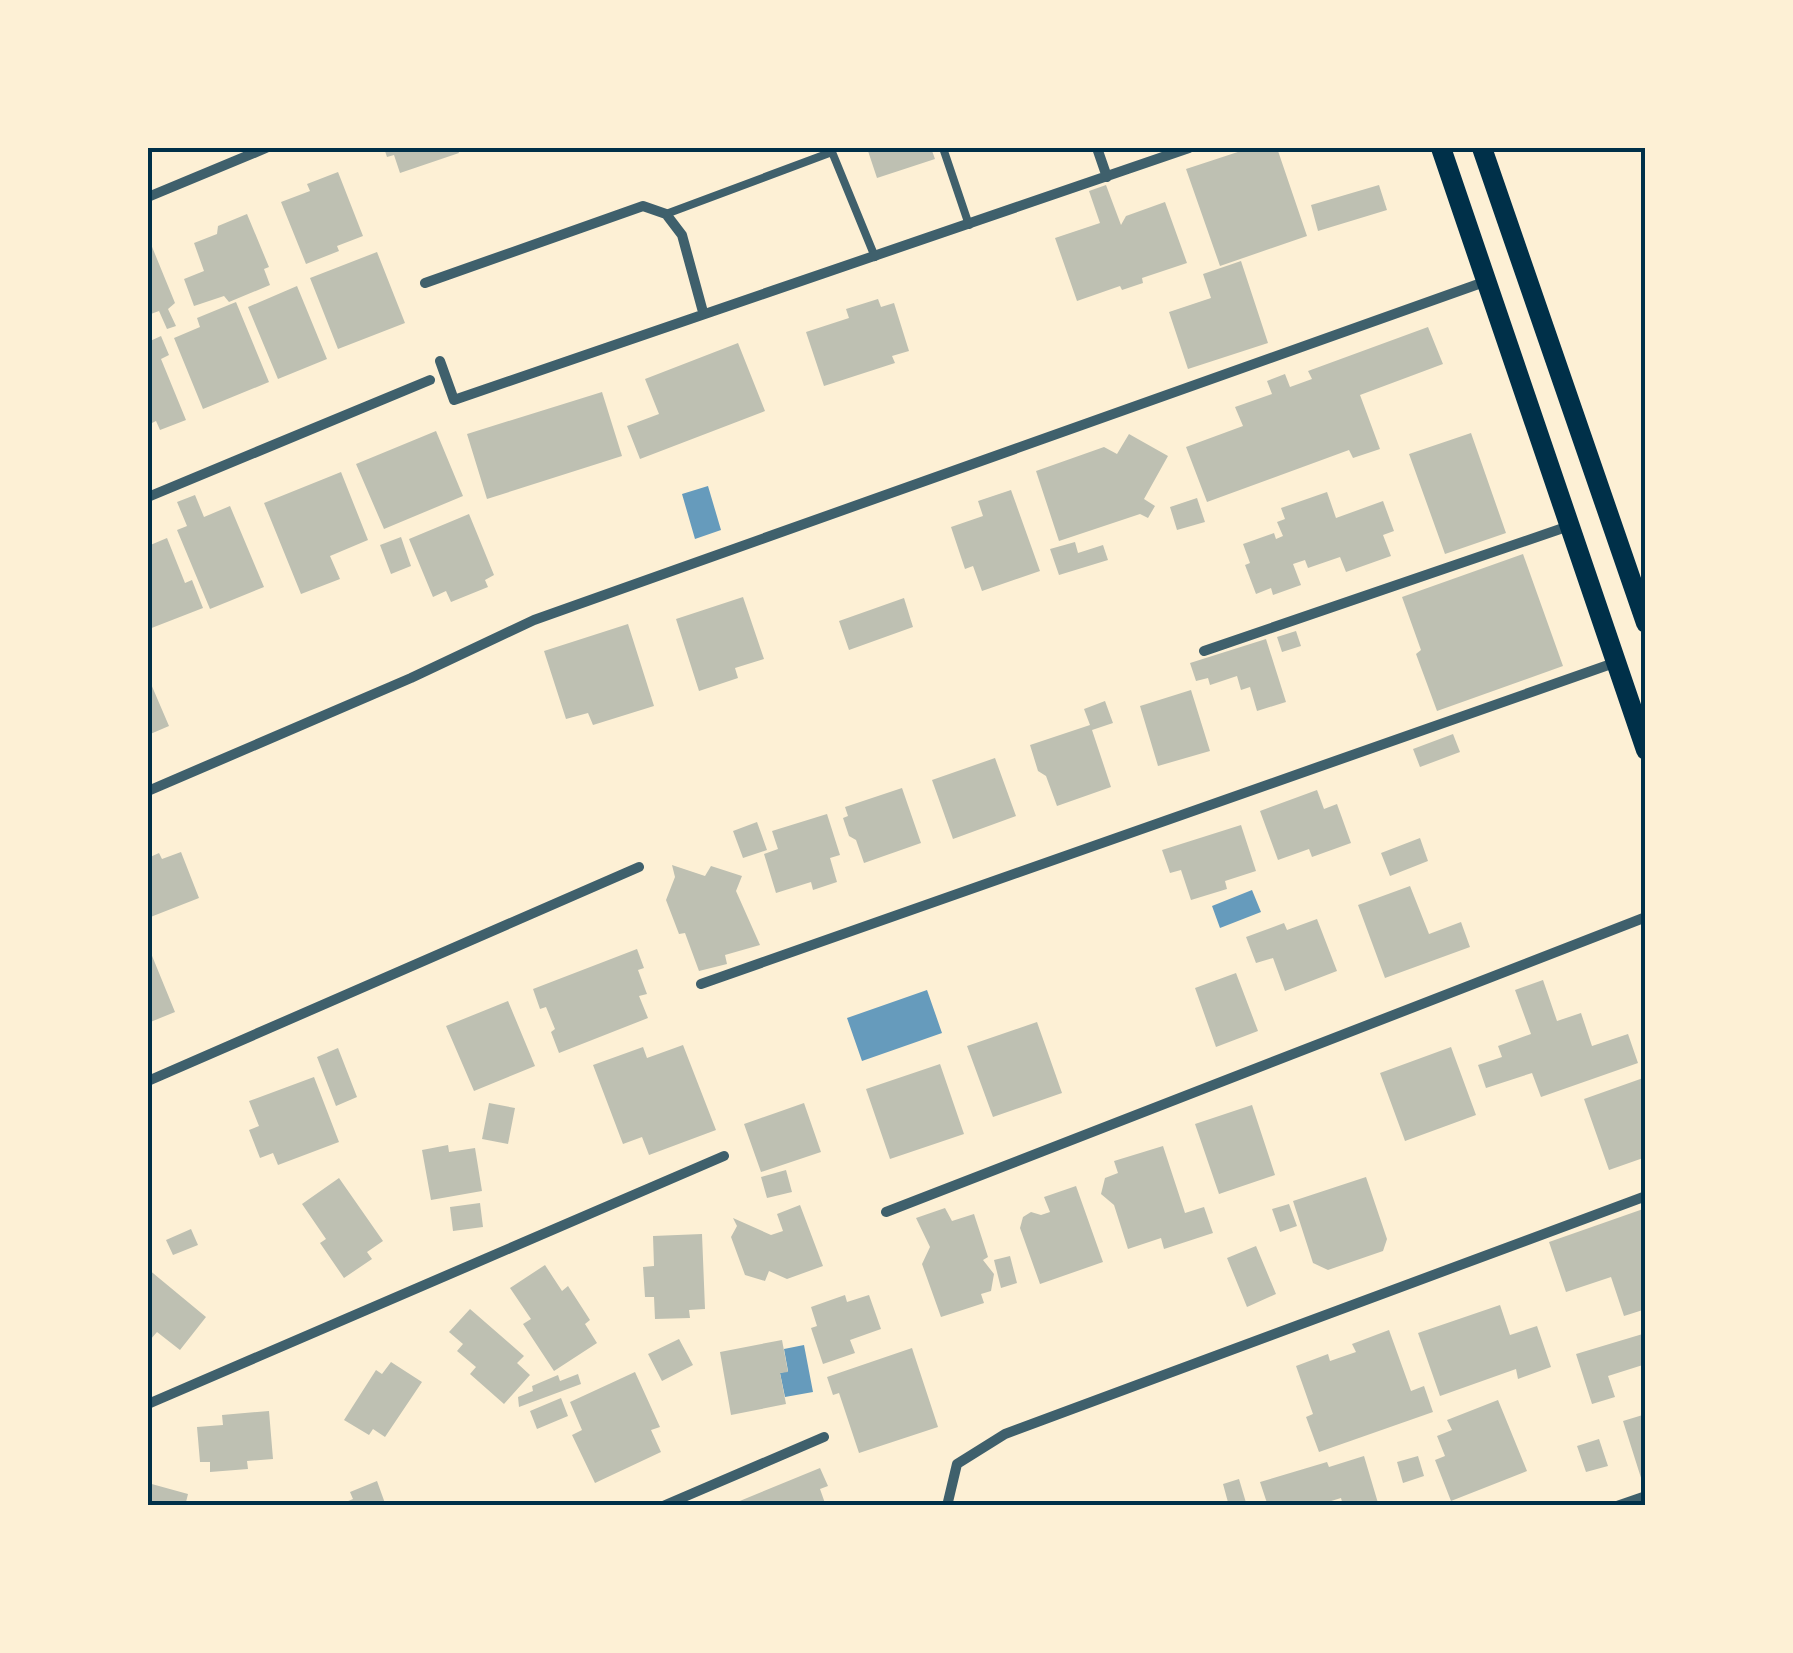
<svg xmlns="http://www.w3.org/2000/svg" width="1793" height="1653" font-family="'Playfair Display',serif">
<rect width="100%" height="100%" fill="#fdf0d5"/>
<path fill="#669bbc" d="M708 486 721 530 695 539 682 494Z
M1252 890 1261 912 1220 928 1212 906Z
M927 990 942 1033 862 1061 847 1018Z
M804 1345 813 1392 785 1397 780 1373 788 1371 784 1349Z"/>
<path fill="#bec0b2" d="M384 148H457L459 153 400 173 394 155 387 157Z
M867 148H931L935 159 877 178Z
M1250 148H1277L1307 236 1220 266 1186 169Z
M338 172 363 236 337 246 339 251 306 264 281 202 310 191 307 184Z
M1106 185 1121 225 1126 216 1165 202 1187 263 1142 278 1143 283 1122 290 1120 286 1077 301 1055 238 1100 223 1089 191Z
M1379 185 1387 210 1318 231 1311 205Z
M247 214 269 267 264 269 270 285 229 302 224 296 194 306 184 279 204 271 194 243 217 234 218 226Z
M148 237 175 303 168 309 176 326 167 329 159 311 148 315Z
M377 252 405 323 338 349 310 278Z
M1241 261 1268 343 1188 369 1169 312 1211 298 1203 274Z
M297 286 327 359 278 379 248 307Z
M878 299 881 307 894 303 909 351 892 356 895 363 824 386 806 332 849 318 846 309Z
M236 302 269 382 203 409 174 338 200 327 197 318Z
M1428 327 1443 364 1360 395 1380 449 1353 458 1349 450 1207 502 1186 447 1243 426 1235 407 1272 394 1267 381 1285 374 1290 387 1312 379 1308 371Z
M161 336 169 355 161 359 186 420 160 430 156 421 148 425V342Z
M738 343 765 411 640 459 627 426 659 414 645 379Z
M602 392 622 456 487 499 467 434Z
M436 431 463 496 384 529 356 464Z
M1471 433 1506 533 1445 554 1409 454Z
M1129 434 1168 456 1144 499 1155 506 1148 518 1140 514 1059 541 1036 471 1104 447 1117 454Z
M341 472 368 540 330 556 340 579 301 594 264 503Z
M1011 490 1040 571 982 591 973 566 965 569 951 527 983 516 978 501Z
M1327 492 1336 518 1383 501 1394 531 1383 535 1391 556 1346 572 1340 557 1308 568 1305 560 1293 564 1301 585 1273 595 1271 588 1256 594 1245 565 1250 563 1243 544 1274 533 1276 539 1283 536 1277 522 1285 519 1281 508Z
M195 495 204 517 230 506 264 587 210 609 177 530 187 526 177 502Z
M1197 498 1205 522 1177 530 1170 507Z
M469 514 494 575 485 580 488 587 451 602 446 591 433 597 409 539Z
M401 537 411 566 391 574 380 545Z
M167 538 185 583 192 580 203 608 149 629 148 546Z
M1075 542 1078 553 1103 545 1108 560 1059 575 1050 549Z
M1523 554 1563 666 1437 711 1416 654 1421 650 1402 597Z
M743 597 764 659 735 668 738 678 699 691 676 619Z
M904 598 913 627 849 650 839 621Z
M628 624 654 706 593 725 588 713 566 719 544 651Z
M1296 631 1301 646 1282 652 1277 637Z
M1266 639 1286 702 1257 711 1250 687 1241 690 1237 676 1210 685 1208 678 1196 681 1190 663Z
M148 677 169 726 148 735Z
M1191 690 1210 751 1158 766 1140 706Z
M1105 701 1113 723 1092 730 1111 787 1057 806 1046 776 1038 771 1030 745 1090 725 1084 709Z
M1453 734 1460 752 1420 767 1413 749Z
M995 758 1016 816 953 839 932 780Z
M902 788 921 843 864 863 856 840 849 836 843 818 848 816 845 807Z
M1317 790 1324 809 1337 804 1351 843 1312 857 1309 849 1278 860 1260 811Z
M827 814 840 855 830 858 837 882 813 890 811 882 776 893 764 854 778 849 772 831Z
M757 822 767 850 743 858 733 831Z
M1241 825 1256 871 1225 881 1227 889 1191 900 1181 870 1170 873 1162 850Z
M1420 838 1428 861 1390 876 1381 853Z
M181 852 199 898 148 918V858L159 853 162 859Z
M672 865 705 876 711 866 742 876 736 891 760 945 725 955 727 964 699 971 685 933 679 934 666 900 675 877Z
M1410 886 1429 934 1461 922 1470 947 1385 978 1358 905Z
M1317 919 1337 971 1285 991 1273 958 1256 963 1246 937 1284 923 1287 930Z
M148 946 175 1012 148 1023Z
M637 949 644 968 638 970 647 994 639 996 648 1018 559 1053 551 1032 555 1029 546 1007 540 1009 533 989Z
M1236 973 1258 1031 1216 1047 1195 988Z
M1543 980 1557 1021 1581 1013 1592 1046 1628 1034 1638 1063 1541 1097 1532 1073 1486 1088 1478 1065 1502 1057 1498 1046 1531 1034 1515 990Z
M508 1001 535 1066 474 1091 446 1026Z
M1037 1022 1062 1093 993 1117 967 1046Z
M683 1045 716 1130 649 1155 642 1137 623 1144 593 1065 643 1047 647 1058Z
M1451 1047 1476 1115 1405 1141 1380 1073Z
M338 1048 357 1097 336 1106 317 1057Z
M940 1064 964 1134 890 1159 866 1089Z
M314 1077 339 1142 278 1165 273 1153 260 1158 249 1130 259 1126 249 1101Z
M1646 1077V1157L1609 1170 1584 1099Z
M489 1103 515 1108 508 1144 482 1139Z
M804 1103 821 1152 761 1172 744 1124Z
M1252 1105 1275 1175 1219 1194 1195 1124Z
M448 1145 449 1152 475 1148 482 1191 431 1200 422 1150Z
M1163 1146 1185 1213 1204 1207 1213 1233 1164 1249 1161 1238 1128 1249 1114 1205 1101 1194 1105 1178 1118 1173 1114 1161Z
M786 1170 792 1192 767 1198 761 1177Z
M1366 1177 1387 1239 1383 1251 1328 1270 1313 1263 1293 1201Z
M339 1178 383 1241 367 1252 372 1259 344 1278 320 1243 326 1239 302 1204Z
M1076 1186 1103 1262 1040 1284 1020 1228 1023 1217 1031 1212 1041 1215 1050 1212 1044 1197Z
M480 1203 483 1227 453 1231 450 1207Z
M1289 1204 1297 1226 1280 1232 1272 1209Z
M800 1205 823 1266 787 1279 769 1271 765 1281 745 1275 731 1237 737 1226 733 1218 771 1235 783 1231 777 1214Z
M945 1208 952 1221 974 1214 988 1257 983 1260 994 1274 991 1291 981 1294 984 1303 941 1317 922 1264 930 1247 916 1218Z
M1646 1208V1309L1624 1316 1611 1277 1566 1292 1549 1242Z
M191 1229 198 1245 173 1255 166 1240Z
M702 1234 705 1309 689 1310 690 1318 655 1319 654 1297H645L643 1267 654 1266 653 1236Z
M1256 1246 1276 1294 1247 1307 1227 1258Z
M1010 1256 1017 1283 1001 1288 994 1260Z
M545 1265 562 1291 568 1286 590 1320 585 1324 597 1343 554 1371 523 1324 531 1319 510 1288Z
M148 1269 206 1317 180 1350 157 1332 150 1340 148 1338Z
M845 1295 847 1302 869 1295 881 1329 850 1340 855 1353 823 1364 811 1328 817 1326 811 1307Z
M1500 1305 1510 1335 1537 1326 1551 1367 1518 1379 1516 1369 1440 1396 1418 1333Z
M470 1309 524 1356 517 1363 530 1375 504 1404 470 1374 476 1367 457 1351 463 1344 449 1332Z
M1389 1330 1411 1391 1424 1386 1433 1412 1319 1452 1306 1417 1313 1414 1296 1366 1328 1354 1330 1361 1356 1352 1352 1344Z
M1646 1333V1364L1608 1376 1615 1397 1592 1404 1576 1354Z
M679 1339 693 1365 662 1381 648 1354Z
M782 1340 788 1372 780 1373 786 1404 731 1415 720 1352Z
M912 1348 938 1427 859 1453 839 1393 833 1395 827 1377Z
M391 1362 422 1382 385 1437 373 1429 369 1435 344 1420 376 1370 382 1374Z
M635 1372 660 1427 651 1430 661 1452 595 1483 572 1435 582 1430 570 1402Z
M578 1374 581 1384 519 1407 518 1397 533 1391 532 1386 558 1375 560 1381Z
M561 1398 568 1416 537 1429 530 1411Z
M1498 1400 1527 1471 1451 1501 1435 1460 1445 1456 1437 1436 1452 1430 1447 1420Z
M269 1411 273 1459 247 1461 248 1469 210 1472V1462H200L197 1427 223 1425 222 1415Z
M1646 1414V1480L1642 1481 1623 1421Z
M1599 1439 1608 1466 1586 1472 1577 1446Z
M1364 1456 1378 1503 1343 1506 1341 1498 1328 1502 1329 1506H1268L1260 1482 1327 1462 1329 1467Z
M1418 1456 1424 1476 1403 1483 1397 1462Z
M820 1468 828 1486 820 1489 826 1506 730 1505Z
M1239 1479 1247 1506H1229L1223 1484Z
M377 1481 386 1506H336L353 1499 350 1492Z
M148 1483 188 1494 185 1506H148Z"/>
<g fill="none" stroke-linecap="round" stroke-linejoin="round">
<path stroke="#3f606c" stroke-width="8" d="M943 148 969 225
M666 214 832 152 875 257"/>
<path stroke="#3f606c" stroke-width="10" d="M1097 148 1107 177
M148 197 266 148
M425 283 643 206 666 214 682 235 703 312
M440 361 454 400C698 314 945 234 1189 148
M148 497 430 380
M1204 651 1569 526
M148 791 411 678 534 620 1487 281
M701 984 1614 663
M148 1081 639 867
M886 1212 1646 917
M148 1404 724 1156
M663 1506 824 1437
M947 1506 957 1464 1005 1434 1646 1196
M1617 1506 1646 1496"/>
<path stroke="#003049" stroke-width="20" d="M1441 148 1646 750
M1482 148 1646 623"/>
</g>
<rect width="1793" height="1653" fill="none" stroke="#fdf0d5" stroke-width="300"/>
<rect x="150" y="150" width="1493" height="1353" fill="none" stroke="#003049" stroke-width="4"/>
</svg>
